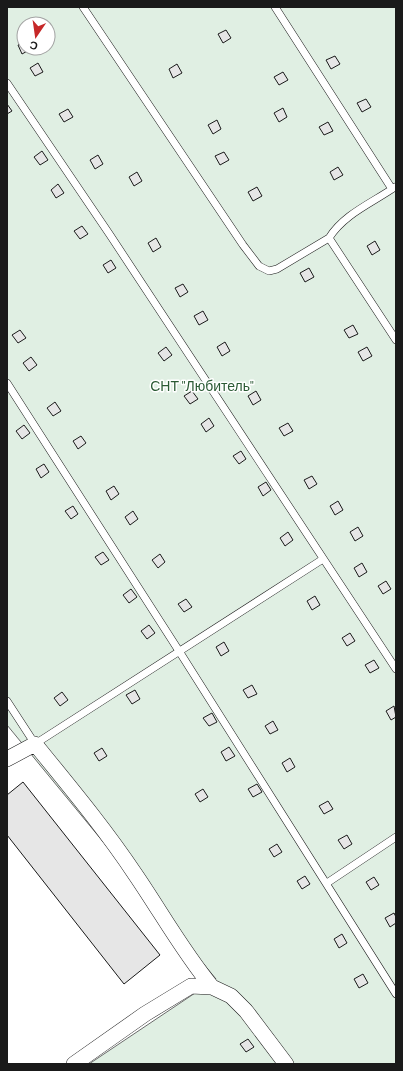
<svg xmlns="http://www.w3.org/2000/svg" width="403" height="1071" font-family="Barlow,sans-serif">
<rect width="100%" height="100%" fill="#fff"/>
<path fill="#e0efe3" stroke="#6a6a6a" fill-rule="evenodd" d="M7 7H396V1064H89L216 979 7 725ZM24 24H48V48H24Z"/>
<path fill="#e6e6e6" stroke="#1a1a1a" d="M226 30 231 38 223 43 218 34Z
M24 41V48L31 49 22 54 18 45Z
M335 56 340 64 331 69 326 60Z
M38 63 43 72 35 76 30 68Z
M177 64 182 73 173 78 169 69Z
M283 72 288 80 279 85 274 77Z
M366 99 371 107 362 112 357 103Z
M7 104 12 111 7 114Z
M283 108 287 117 279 122 274 113Z
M68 109 73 117 64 122 59 114Z
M217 120 221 129 213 134 208 125Z
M328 122 333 131 324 135 319 127Z
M42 151 48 160 40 165 34 157Z
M224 152 229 160 220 165 215 156Z
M98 155 103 164 95 169 90 160Z
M338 167 343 175 334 180 330 172Z
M137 172 142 181 134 186 129 177Z
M58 184 64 193 56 198 51 190Z
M257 187 262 196 253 201 248 192Z
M82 226 88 234 80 239 74 231Z
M156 238 161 247 153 252 148 243Z
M375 241 380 250 372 255 367 246Z
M111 260 116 268 108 273 103 265Z
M309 268 314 277 305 282 300 273Z
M183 284 188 292 180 297 175 288Z
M203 311 208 320 199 325 194 316Z
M353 325 358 334 349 338 344 330Z
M20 330 26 338 18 343 12 335Z
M225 342 230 351 222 356 217 347Z
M166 347 172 355 164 361 158 353Z
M367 347 372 356 363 361 358 352Z
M31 357 37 365 29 371 23 363Z
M192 391 198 399 190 404 184 396Z
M256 391 261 400 253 405 248 396Z
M55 402 61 411 53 416 47 408Z
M209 418 214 426 206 432 201 424Z
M288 423 293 431 284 436 279 428Z
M24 425 30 433 22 439 16 431Z
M81 436 86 443 78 449 73 441Z
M241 451 246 459 239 464 233 456Z
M44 464 49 472 41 478 36 469Z
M312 476 317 484 309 489 304 480Z
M266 482 271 490 263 496 258 487Z
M114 486 119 494 111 500 106 491Z
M338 501 343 510 335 515 330 506Z
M73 506 78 514 71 519 65 511Z
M133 511 138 519 130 525 125 517Z
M358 527 363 536 355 541 350 532Z
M288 532 293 540 285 546 280 538Z
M103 552 109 560 101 565 95 557Z
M160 554 165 562 158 568 152 560Z
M362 563 367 572 359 577 354 568Z
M386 581 391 589 383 594 378 586Z
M131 589 137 597 129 603 123 595Z
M315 596 320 605 312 610 307 601Z
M186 599 192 607 184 612 178 604Z
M149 625 155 633 147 639 141 631Z
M350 633 355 641 347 646 342 638Z
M224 642 229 651 221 656 216 647Z
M374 660 379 668 370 673 365 665Z
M252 685 257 694 248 698 243 690Z
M135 690 140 699 132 704 126 695Z
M62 692 68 700 60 706 54 698Z
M394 706 396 717 391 720 386 711Z
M212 713 217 722 209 726 203 718Z
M273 721 278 730 270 734 265 726Z
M229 747 235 756 226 761 221 752Z
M102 748 107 756 99 761 94 753Z
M290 758 295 767 287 772 282 763Z
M23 782 160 955 124 984 7 835V795Z
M257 784 262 792 253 797 248 789Z
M203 789 208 797 200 802 195 794Z
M328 801 333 809 324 814 319 806Z
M347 835 352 844 344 849 338 840Z
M277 844 282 852 274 857 269 849Z
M305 876 310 884 302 889 297 881Z
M374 877 379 885 371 890 366 882Z
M394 913 396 917V923L390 927 385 918Z
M342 934 347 943 339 948 334 939Z
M363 974 368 983 359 988 354 979Z
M248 1039 254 1047 246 1052 240 1044Z"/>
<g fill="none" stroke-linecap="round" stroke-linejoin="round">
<g stroke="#1a1a1a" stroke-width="8">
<path id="service" d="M83 7 243 245 259 266 269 271 277 269 329 238 396 340
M275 7 392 189
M7 83 110 235 396 669
M329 238C344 214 372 203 395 187
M7 383 179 651 396 994
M7 701 35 744 323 559
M327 883 396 837"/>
</g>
<g stroke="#1a1a1a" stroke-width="16">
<path id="minor" d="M7 759 35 744C70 787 105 829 135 874 161 912 183 952 212 987
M74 1064 145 1014 191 986 212 987 231 996 246 1011 286 1064"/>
</g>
<use href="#service" stroke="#fff" stroke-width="7"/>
<use href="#minor" stroke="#fff" stroke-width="15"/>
</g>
<g text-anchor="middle" stroke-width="3" stroke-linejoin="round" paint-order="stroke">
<g font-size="14" fill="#2b5a34" stroke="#fff">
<text x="202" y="391">СНТ "Любитель"</text>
</g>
</g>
<rect width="403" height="1071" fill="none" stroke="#1a1a1a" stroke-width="16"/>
<g transform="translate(36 36) rotate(193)"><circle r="19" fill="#ffffff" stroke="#a3a3a3"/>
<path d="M0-3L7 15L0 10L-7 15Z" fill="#c62828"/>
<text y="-6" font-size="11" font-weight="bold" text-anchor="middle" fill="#1a1a1a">С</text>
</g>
</svg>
